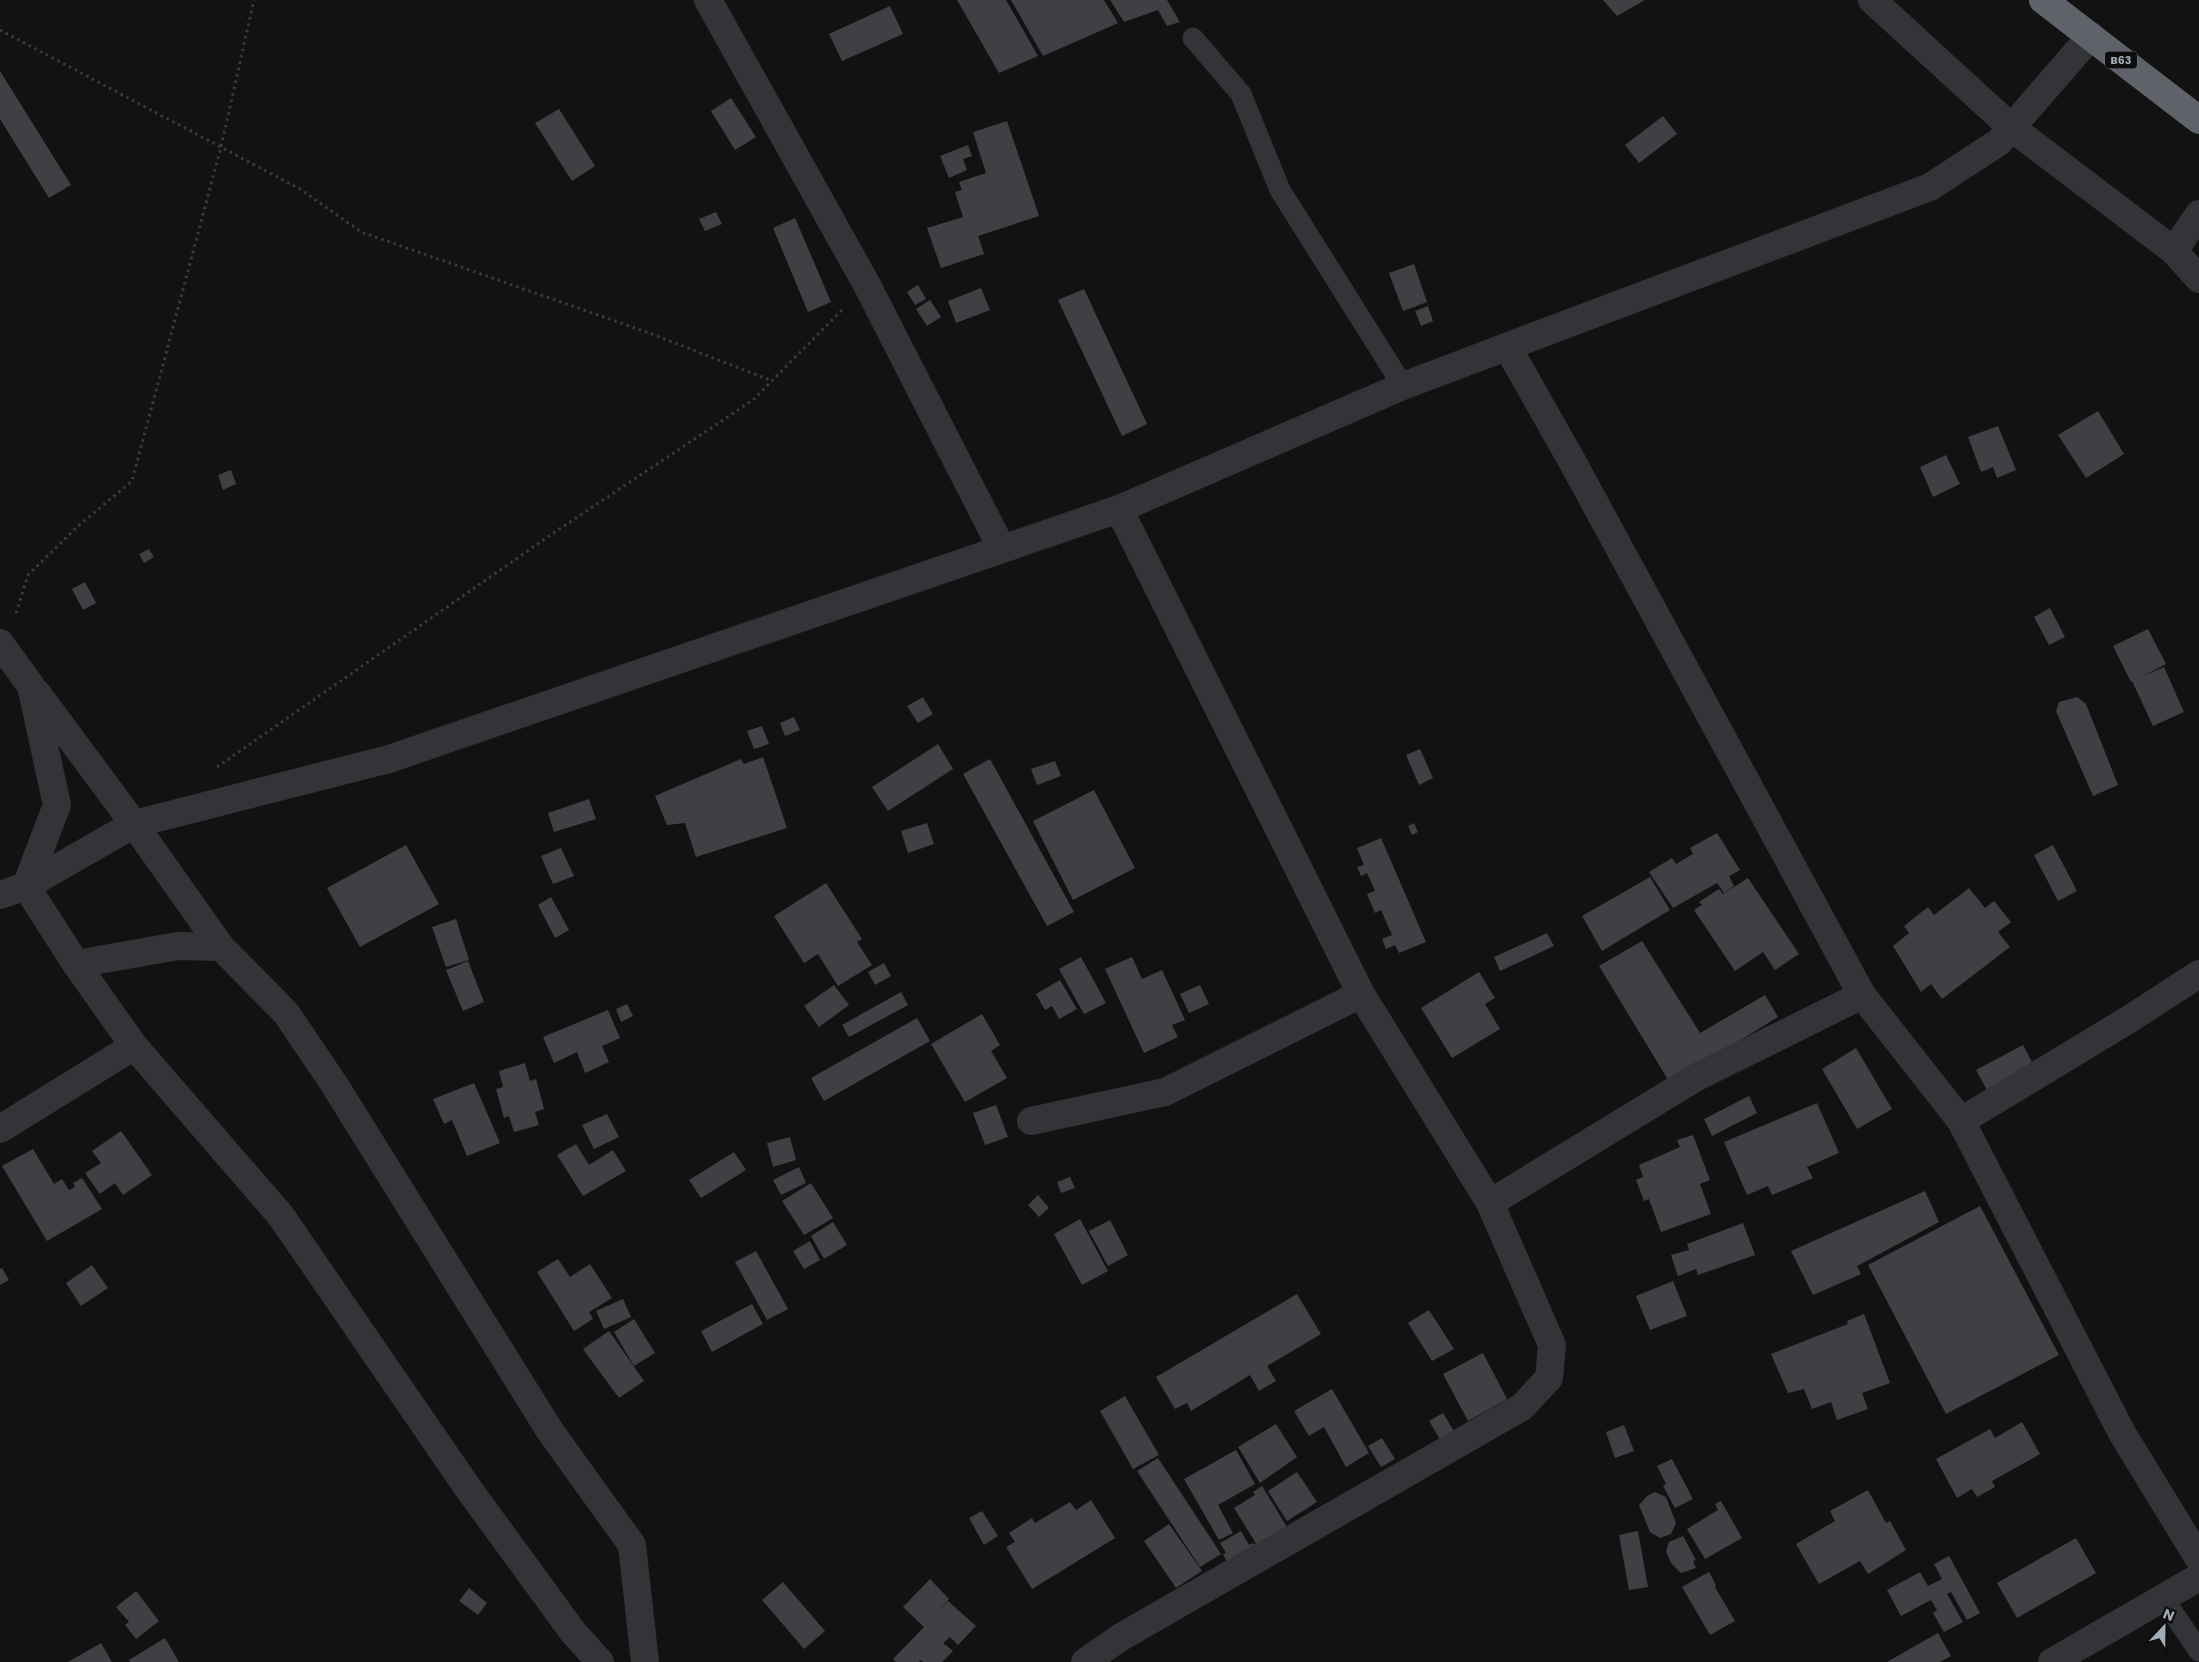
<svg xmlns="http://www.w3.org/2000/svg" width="2199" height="1662" font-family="Poppins,sans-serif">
<rect width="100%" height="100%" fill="#121213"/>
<path fill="#3e4043" d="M957 0H1006L1038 56 999 73Z
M1011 0H1104L1118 23 1043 56Z
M1110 0H1167L1180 22 1167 26 1158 10 1124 22Z
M1603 0H1645L1617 16Z
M890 6 903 34 842 61 829 34Z
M0 71 71 185 49 198 0 119Z
M731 98 756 137 735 150 711 111Z
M559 109 595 166 572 181 535 123Z
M1663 116 1677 134 1639 163 1625 145Z
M1007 121 1039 216 978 236 984 254 941 268 927 228 963 217 955 192 962 190 959 182 986 173 973 132Z
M968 145 972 156 963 159 967 170 949 178 940 156Z
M716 212 722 224 705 231 699 219Z
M795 218 831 302 808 312 773 228Z
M1414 264 1427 302 1403 311 1389 273Z
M918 285 926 299 915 305 907 292Z
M981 288 990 310 956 323 948 301Z
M1084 289 1147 424 1122 436 1058 300Z
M930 300 941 317 927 326 916 309Z
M1428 306 1433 321 1421 326 1415 311Z
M2098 411 2124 454 2086 478 2058 435Z
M1998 426 2016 470 1997 478 1993 467 1981 472 1968 437Z
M1946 455 1960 484 1933 497 1920 467Z
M231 470 236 484 223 490 218 475Z
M149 549 154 557 144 563 139 554Z
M85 582 96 603 83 610 72 589Z
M2050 608 2065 637 2049 645 2034 617Z
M2148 629 2166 664 2141 677 2164 667 2184 712 2153 726 2132 681 2131 682 2113 646Z
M923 697 933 714 918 723 907 706Z
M2077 697 2086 704 2118 785 2093 796 2056 711 2059 702Z
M794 717 800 730 785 736 780 723Z
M762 726 769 744 754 749 747 731Z
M938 744 953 769 888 811 872 787Z
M1420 749 1433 778 1419 785 1406 755Z
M763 757 787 828 696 857 685 823 667 825 655 796 741 759 744 764Z
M990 759 1074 912 1047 926 963 774Z
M1055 761 1061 776 1037 785 1031 769Z
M1094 790 1135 868 1073 900 1033 821Z
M589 799 596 819 554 832 548 813Z
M927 823 934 844 908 853 901 831Z
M1414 823 1418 832 1412 835 1408 826Z
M1717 833 1740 870 1729 876 1734 886 1724 893 1717 883 1673 908 1649 872 1672 858 1676 864 1693 854 1690 848Z
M1381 838 1426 942 1399 953 1395 945 1386 949 1382 939 1392 935 1381 910 1375 913 1367 894 1375 891 1367 873 1361 876 1357 867 1364 865 1357 848Z
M406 845 439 904 360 947 327 888Z
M2053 845 2077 891 2058 901 2034 855Z
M561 848 574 876 553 884 541 856Z
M1650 877 1670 910 1602 951 1582 916Z
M1748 878 1799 954 1775 970 1763 952 1735 971 1694 910 1702 905 1699 902 1719 889 1723 894Z
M826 883 862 939 857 942 872 965 838 986 818 954 804 963 774 916Z
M1969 888 1985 908 1994 901 2011 922 1998 932 2010 947 1942 999 1931 984 1921 992 1893 946 1909 933 1904 926 1928 907 1934 915Z
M551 897 569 930 555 938 538 905Z
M456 919 469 960 446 967 432 927Z
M1547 933 1554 946 1500 971 1494 957Z
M1642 941 1700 1033 1765 995 1778 1017 1670 1083 1599 966Z
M1081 957 1106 1003 1084 1014 1059 969Z
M1132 957 1142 979 1162 970 1185 1020 1172 1025 1178 1037 1144 1053 1105 969Z
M468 961 484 1002 463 1011 446 970Z
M884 963 891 976 875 985 868 972Z
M1479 972 1495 998 1485 1004 1500 1029 1452 1058 1421 1008Z
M1060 980 1077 1009 1059 1019 1052 1006 1045 1010 1036 994Z
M834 985 849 1005 819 1027 804 1006Z
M1200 985 1209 1004 1189 1013 1180 994Z
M901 992 908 1005 849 1037 842 1025Z
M627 1004 633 1016 621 1022 616 1009Z
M608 1010 620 1038 602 1046 609 1062 585 1073 577 1052 554 1063 543 1037Z
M982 1014 1000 1045 991 1051 1007 1078 965 1102 931 1044Z
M917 1018 930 1041 824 1101 811 1078Z
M2023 1045 2034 1066 1987 1090 1976 1070Z
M1856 1048 1892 1109 1857 1129 1822 1069Z
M525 1063 530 1081 536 1079 544 1109 535 1112 539 1125 514 1132 509 1116 504 1118 496 1089 503 1087 499 1071Z
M474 1083 500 1143 467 1156 452 1120 444 1124 433 1099Z
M1749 1096 1757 1113 1712 1136 1704 1119Z
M1817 1103 1839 1153 1807 1167 1813 1178 1772 1195 1768 1186 1747 1195 1724 1142Z
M996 1105 1008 1137 985 1145 973 1113Z
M607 1114 619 1137 594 1149 582 1125Z
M121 1131 152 1175 123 1195 115 1183 100 1194 85 1173 101 1163 92 1151Z
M1693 1135 1710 1180 1700 1184 1711 1214 1661 1232 1649 1199 1644 1201 1636 1180 1643 1177 1639 1165 1680 1147 1677 1140Z
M790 1137 796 1160 773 1167 767 1143Z
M576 1144 589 1165 613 1150 626 1171 583 1196 557 1155Z
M33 1149 54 1184 62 1179 69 1190 75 1187 73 1183 82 1178 102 1209 47 1241 2 1166Z
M734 1152 746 1170 701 1198 689 1180Z
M799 1167 806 1183 781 1195 773 1180Z
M1070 1177 1075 1188 1061 1193 1057 1182Z
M811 1183 833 1218 804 1235 782 1201Z
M1925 1191 1939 1222 1857 1266 1861 1274 1813 1295 1791 1251Z
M1038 1195 1049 1208 1039 1217 1028 1205Z
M1980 1206 2059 1355 1946 1414 1868 1265Z
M1080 1219 1108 1271 1082 1285 1054 1234Z
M1110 1220 1128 1255 1108 1266 1089 1231Z
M833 1222 847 1245 824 1259 811 1236Z
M1743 1223 1755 1255 1698 1275 1696 1269 1678 1276 1671 1255 1689 1250 1687 1244Z
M810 1241 820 1260 804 1269 793 1251Z
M756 1251 788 1309 767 1320 735 1262Z
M558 1259 570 1277 590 1264 612 1298 589 1312 593 1319 574 1331 537 1272Z
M92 1265 108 1288 81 1306 66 1283Z
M2 1268 9 1280 0 1285V1269Z
M1673 1281 1687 1316 1650 1330 1636 1296Z
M1297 1294 1321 1334 1267 1366 1276 1381 1259 1391 1250 1375 1191 1411 1187 1403 1175 1409 1156 1377Z
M623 1299 631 1317 604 1329 596 1311Z
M752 1304 763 1324 712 1352 701 1331Z
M1429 1310 1454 1349 1432 1361 1408 1323Z
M1864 1314 1890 1383 1862 1393 1868 1409 1837 1420 1831 1402 1812 1409 1804 1389 1788 1393 1771 1354 1848 1324 1847 1321Z
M634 1319 655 1353 634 1366 614 1332Z
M609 1331 644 1381 619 1398 583 1349Z
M1483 1353 1507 1399 1468 1421 1443 1374Z
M1332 1389 1369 1453 1346 1467 1324 1427 1309 1436 1294 1411Z
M1125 1396 1159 1455 1133 1469 1100 1411Z
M1443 1413 1455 1433 1441 1441 1429 1421Z
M2022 1422 2040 1454 1992 1481 1995 1487 1977 1497 1972 1489 1957 1498 1936 1459 1990 1429 1995 1438Z
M1276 1424 1297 1457 1260 1483 1238 1447Z
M1624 1425 1634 1451 1615 1458 1606 1432Z
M1382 1438 1395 1459 1381 1467 1368 1446Z
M1236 1450 1255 1484 1218 1505 1233 1533 1219 1540 1184 1479Z
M1158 1458 1221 1554 1200 1567 1137 1471Z
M1672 1459 1693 1499 1675 1508 1663 1486 1666 1484 1657 1466Z
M1297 1472 1317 1502 1287 1521 1268 1491Z
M1262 1486 1287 1527 1257 1545 1234 1508 1255 1495 1253 1492Z
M1868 1490 1886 1523 1890 1521 1906 1550 1868 1574 1860 1561 1819 1584 1796 1544 1835 1521 1830 1511Z
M1655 1492 1666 1497 1676 1523 1671 1534 1660 1538 1650 1532 1639 1505 1647 1496Z
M1091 1500 1115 1538 1032 1589 1006 1547 1015 1542 1009 1533 1032 1518 1035 1523 1070 1502 1076 1510Z
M1721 1501 1742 1538 1705 1559 1687 1529 1718 1510 1715 1504Z
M982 1511 998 1536 984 1545 969 1518Z
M1169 1524 1202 1571 1176 1588 1144 1541Z
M1241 1531 1249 1545 1253 1543 1257 1549 1228 1564 1223 1554 1226 1553 1220 1543Z
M1638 1531 1648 1587 1629 1590 1619 1535Z
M1683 1536 1696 1560 1693 1561 1696 1568 1681 1573 1671 1563 1666 1551 1669 1542Z
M2076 1538 2096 1573 2017 1618 1997 1583Z
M1949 1556 1980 1613 1967 1620 1951 1592 1947 1594 1963 1622 1944 1632 1933 1613 1937 1610 1931 1600 1901 1616 1887 1590 1920 1572 1928 1586 1942 1579 1934 1564Z
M1709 1572 1716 1585 1715 1587 1735 1621 1710 1635 1682 1587Z
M930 1579 949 1599 938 1611 948 1601 976 1626 958 1645 950 1637 943 1643 953 1651 942 1662H923L921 1660 919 1662H896L893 1659 924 1627 903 1607Z
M783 1582 825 1631 804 1649 762 1600Z
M469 1588 487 1603 478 1615 459 1601Z
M136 1591 159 1621 136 1639 125 1625 129 1622 116 1607Z
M1938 1633 1951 1656 1940 1662H1887Z
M165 1638 179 1662H130L129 1660Z
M101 1643 112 1662H68Z"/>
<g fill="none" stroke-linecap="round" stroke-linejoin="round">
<path stroke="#393b3f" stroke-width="3" stroke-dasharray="2.5 4" stroke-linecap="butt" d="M0 30 300 189 361 232 652 334 772 381
M16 613 28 575 78 526 132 481 221 147 254 0
M217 767 552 534 753 400 842 310"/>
<path stroke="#333438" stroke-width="21" d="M1193 38 1241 94 1280 190 1403 386
M2163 1598 2199 1651"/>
<path stroke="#333438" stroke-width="28" d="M708 0 867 285 1002 549
M1872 0 2012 128 2174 251 2199 279
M2174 251 2199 214
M0 643 31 686 57 805 26 886 76 964 134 1046 281 1216 470 1491 573 1632 600 1662
M37 693 134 824 221 947
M0 895 26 886 134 824 389 759 1119 509
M76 964 178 946 221 947 286 1013 334 1084 550 1431 632 1545 645 1662
M1862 995 1961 1121 2122 1433 2199 1559
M1031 1121 1165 1092 1361 994
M1961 1121 2128 1020 2199 974
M0 1129 134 1046
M1490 1203 1695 1078 1862 995 1572 461 1508 348
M1085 1662 1121 1637 1522 1407 1549 1378 1552 1345 1490 1203 1361 994 1119 509 1403 386 1930 187 1999 142 2091 36
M2052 1662 2199 1577"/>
<path stroke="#5f6369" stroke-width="28" d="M2043 0 2199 120"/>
</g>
<g text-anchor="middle" stroke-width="4" stroke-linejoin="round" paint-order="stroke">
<rect fill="#0d0d0e" stroke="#767c82" stroke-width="1" x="2105" y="51.5" width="32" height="17" rx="4"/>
<g font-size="11" font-weight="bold" fill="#a3abb4">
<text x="2121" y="64">B63</text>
</g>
</g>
<g transform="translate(2164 1627) rotate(22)" stroke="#0d0d0e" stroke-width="4" paint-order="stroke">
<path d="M0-4L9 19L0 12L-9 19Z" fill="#a3abb4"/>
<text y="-8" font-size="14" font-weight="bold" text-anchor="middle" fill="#a3abb4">N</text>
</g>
</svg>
